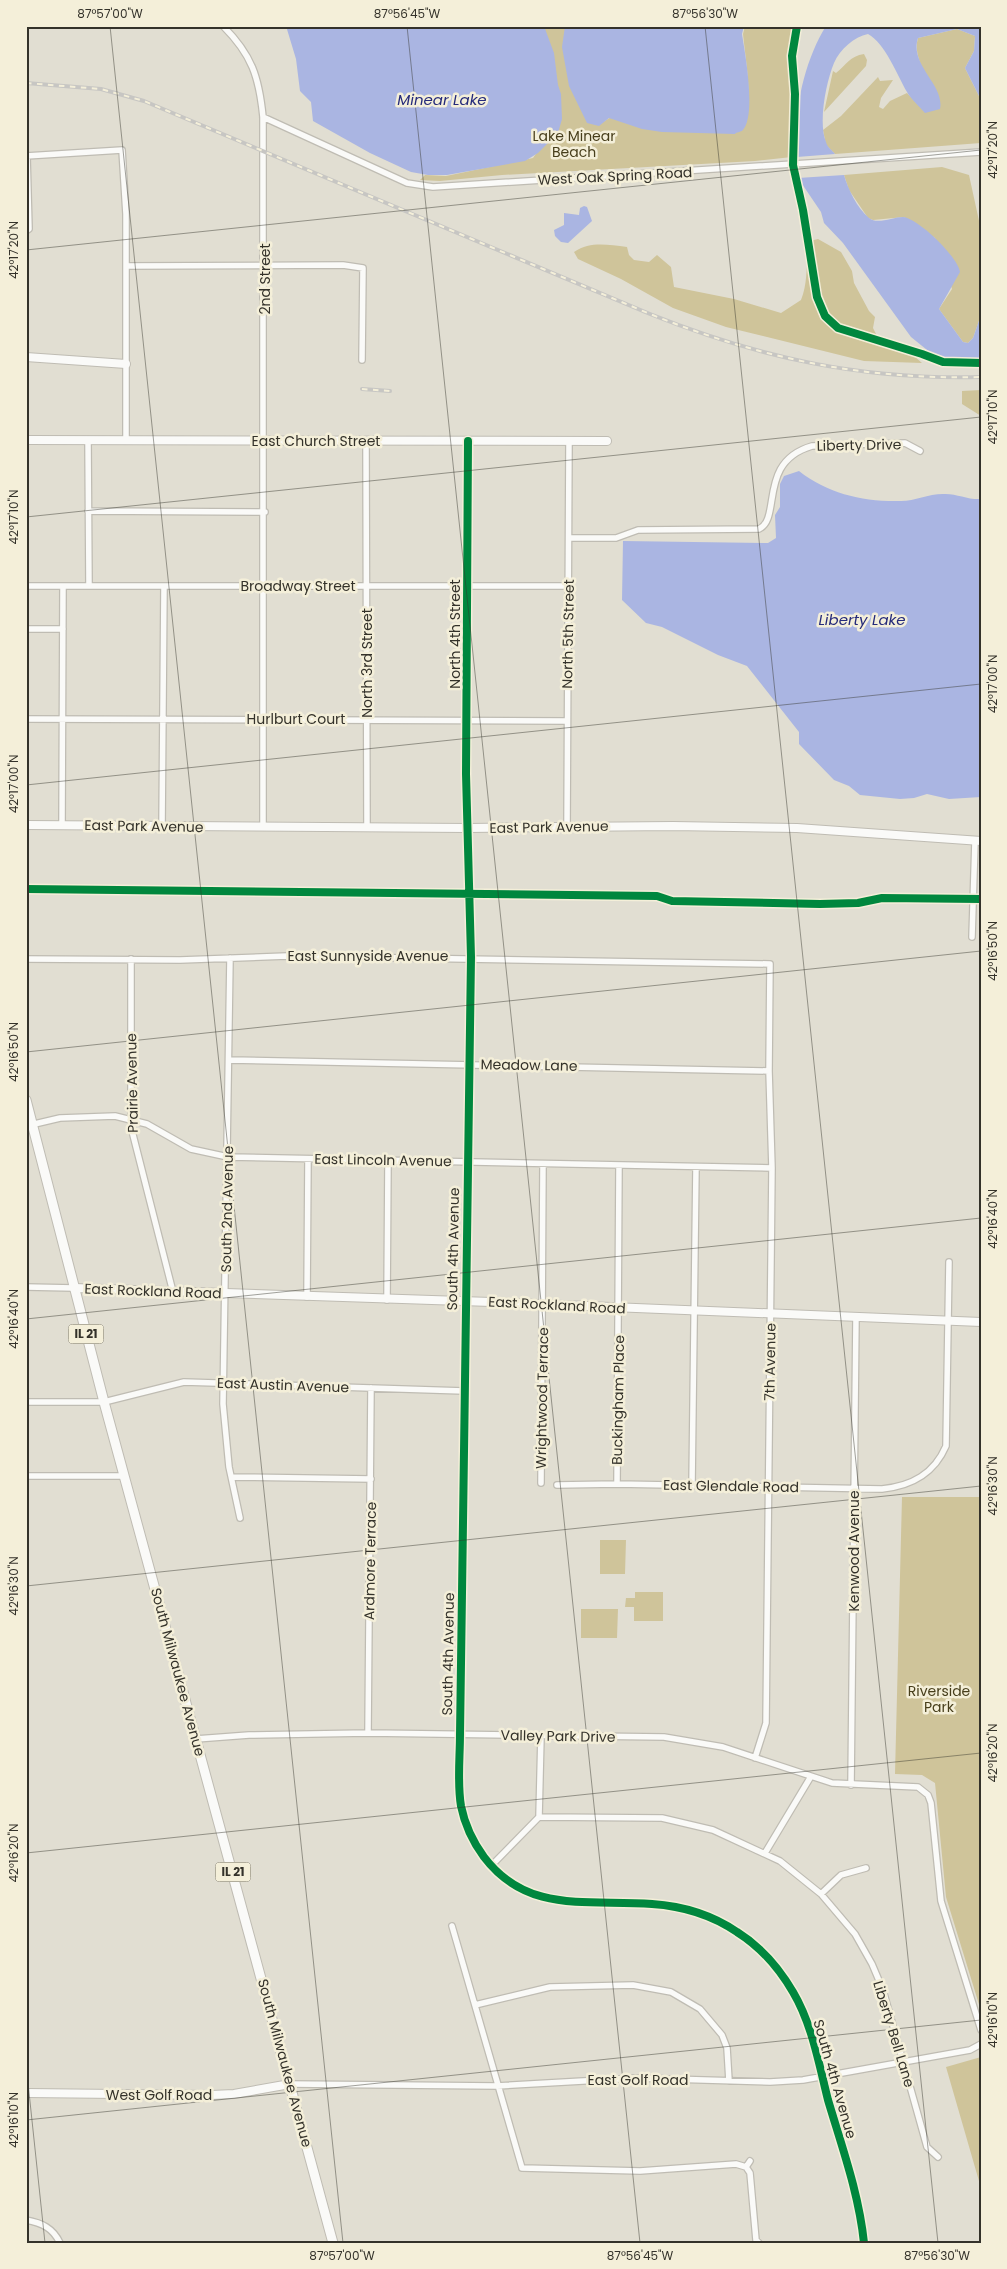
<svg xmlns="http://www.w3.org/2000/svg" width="1007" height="2269" font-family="Poppins,sans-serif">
<rect width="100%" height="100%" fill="#e1ded2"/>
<path fill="#cfc49a" d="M544 26H566L600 124 611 117 746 123C752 94 746 63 743 34L745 26H797L791 58 793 89 792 157 755 161 502 175 440 181 420 180 425 175 446 176 533 158 547 138 551 67Z
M957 29 975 36 974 51 965 68 981 100V143L835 154 826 145 823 130 841 116 878 77 880 81 893 80 881 98 879 107 883 109 890 101 907 93 925 112 938 94C929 79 912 57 918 38Z
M864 54 867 60 866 66 824 112 833 71 836 73C846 65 850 56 864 54Z
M942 167 969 175 981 230V315L973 338 968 343 963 342 939 309 952 289 935 238 904 217 873 220 868 218 849 190 844 175Z
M818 239 841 252 852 271 854 283 869 311 875 317 873 328 877 336 897 341 922 363 864 361 726 327 673 308 621 279 578 259 574 252C591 241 607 245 627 247L629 255 634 260 649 262 657 255 671 267 674 287 734 299 781 313 801 300C809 280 805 261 810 241Z
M981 390V416L962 404V391Z
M902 1497H981V2011L946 1897 935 1783 922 1775 895 1774Z
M600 1540H626L625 1574H600Z
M635 1592H663V1621H634V1607H625L626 1598H635Z
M581 1609H618L617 1638H581Z
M981 2057V2188L946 2067Z"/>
<path fill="#aab5e2" d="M286 26H544L554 53 558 85 561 94 562 119 558 133 538 153 525 161 447 175H428L411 172 370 153 313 121 311 102 300 91 296 59Z
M565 26H744L742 34C745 53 757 117 742 131 742 131 735 133 735 134L662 132 642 129 609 118 599 126 587 123 569 86 562 47Z
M826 26H981V100L965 68 974 51 975 36 957 29 918 38C909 65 945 85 940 109L925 113C919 106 911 99 907 92 897 75 885 43 868 34 854 37 840 49 834 63 826 82 818 123 826 142 827 147 832 150 835 154L797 157C792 116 804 61 826 26Z
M844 175C848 189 857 208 869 218 877 225 893 217 903 217 918 218 958 257 960 272L939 309 963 342 968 343 973 338 981 315V361H947L937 358 911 337 843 243 824 223 821 212 798 178Z
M584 206 587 207 592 221 568 243 561 242 555 236 554 230 564 225V213L579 215 580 208Z
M799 471C828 494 864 502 901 501 915 501 928 494 943 494 956 493 968 500 981 499V797L949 799 927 794 914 798 900 799 860 795 849 786 834 780 799 744V732L747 666 718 655 662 627 646 623 622 600 623 541 768 543 776 538 775 515 780 507V484L784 476Z"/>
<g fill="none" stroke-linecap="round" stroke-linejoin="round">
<g stroke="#bfbcb3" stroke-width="8">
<path id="street" d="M223 26C252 55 259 77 263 117V827
M263 117 407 183 433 187 981 152
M26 156 122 150 126 214V440
M26 231 29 229 27 156
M126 266 343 265 363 268 362 360
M88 440 89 586
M366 441 367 826
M468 441 466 774 471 957 460 1734C460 1758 457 1783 461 1806 465 1826 473 1842 484 1857 528 1915 589 1899 652 1904 682 1906 712 1915 737 1932 761 1947 779 1968 793 1992 812 2024 819 2064 828 2100 842 2147 859 2194 864 2243
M88 511 265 512
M569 538H616L638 530 759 529C782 518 757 462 812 446L905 443 920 451
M26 586H569
M26 629H63
M26 719 566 721
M62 825 63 586
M162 827 164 586
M567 828 569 441
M972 937 975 841
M230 958 223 1404 229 1467 240 1518
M26 959 180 960 287 956 770 964 769 1071 772 1168 766 1723 755 1758
M131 959V1127L173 1292
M229 1060 769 1071
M26 1126 60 1118 115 1116 147 1124 191 1149 228 1157 772 1168
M26 1287 74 1288
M307 1297 308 1159
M387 1300 388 1161
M26 1402H104L184 1382 464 1391
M26 1476H125
M232 1477 371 1479
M541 1483 543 1164
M617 1484 619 1165
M557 1485 617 1484 882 1489C912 1486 934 1474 946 1446L949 1262
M692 1485 696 1167
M368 1733 371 1388
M196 1739 249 1735 368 1733 664 1737 723 1747 832 1783 918 1787 928 1795 931 1803 941 1901 981 2030
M851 1785 856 1317
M539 1817 662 1818 713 1830 780 1861 821 1894 855 1934 872 1964 883 1990 927 2147 938 2157
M765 1853 810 1778
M491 1866 539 1817 541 1736
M821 1894 841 1875 866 1868
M452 1926 522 2168
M475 2005 550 1987 633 1985 671 1992 700 2009 722 2035 727 2048 729 2081
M290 2084 497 2086 636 2078 770 2082 803 2080 970 2050 981 2044
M746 2167 750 2173 756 2240 759 2243
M746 2167 750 2161
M522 2168 640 2171 736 2164 746 2167
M26 2220C42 2223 53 2228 60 2243"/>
</g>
<g stroke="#bfbcb3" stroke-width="10">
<path id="secondary" d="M26 357 126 364
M26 440 607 441
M26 825 468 828 673 826 797 828 981 841
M74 1288 491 1302 981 1322
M26 2093 211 2095 234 2094 290 2084"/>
</g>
<g stroke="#bfbcb3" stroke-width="11">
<path id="primary" d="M26 1100 104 1402 333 2243"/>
</g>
<use href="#street" stroke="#fafaf8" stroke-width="5.5"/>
<use href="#secondary" stroke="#fafaf8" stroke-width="8"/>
<use href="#primary" stroke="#fafaf8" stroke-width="9"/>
<g stroke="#c7c6c3" stroke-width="4">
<path id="rail" d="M26 83 101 89 144 101 650 314C760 358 861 380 981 377
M362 389 390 391"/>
</g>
<use href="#rail" stroke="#f4efd9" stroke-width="2" stroke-dasharray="5.5" stroke-linecap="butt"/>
<g stroke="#f4efd9" stroke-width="11">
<path id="cycleway" d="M797 26 792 56 795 94 793 165 803 210 817 297 825 316 838 328 922 354 943 362 981 363
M468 441 466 774 471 957 460 1734C460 1758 457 1783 461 1806 465 1826 473 1842 484 1857 528 1915 589 1899 652 1904 682 1906 712 1915 737 1932 761 1947 779 1968 793 1992 812 2024 819 2064 828 2100 842 2147 859 2194 864 2243
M26 889 657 896 672 901 820 904 858 903 882 898 981 899"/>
</g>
<use href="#cycleway" stroke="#00873e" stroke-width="8"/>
</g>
<path fill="none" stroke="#34322a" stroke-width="1" stroke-opacity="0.45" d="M110 26 343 2243M407 26 640 2243M705 26 938 2243M26 250 981 150M26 517 981 417M26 785 981 684M26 1052 981 951M26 1319 981 1218M26 1586 981 1486M26 1853 981 1753M26 2064 45 2243M26 2120 981 2020"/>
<g text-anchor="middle" stroke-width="5" stroke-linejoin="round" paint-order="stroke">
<g fill="#f4efd9" stroke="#6e6b5e" stroke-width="1">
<rect x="68.5" y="1324.5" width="35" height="19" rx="4"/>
<rect x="215.5" y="1862.5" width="35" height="19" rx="4"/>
</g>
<g font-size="12" font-weight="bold" fill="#34322a">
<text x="86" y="1338">IL 21</text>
<text x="233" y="1876">IL 21</text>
</g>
<g font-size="14" fill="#473e1b" stroke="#f4efd9">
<text x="574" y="141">Lake Minear<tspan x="574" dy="16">Beach</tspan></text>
<text x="939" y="1696">Riverside<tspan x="939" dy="16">Park</tspan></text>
</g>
<g font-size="14" fill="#34322a" stroke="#f4efd9">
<text transform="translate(615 176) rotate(-3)" y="5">West Oak Spring Road</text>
<text transform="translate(265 279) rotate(-90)" y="5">2nd Street</text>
<text x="316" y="446">East Church Street</text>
<text transform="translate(859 445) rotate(-1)" y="5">Liberty Drive</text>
<text x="298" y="591">Broadway Street</text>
<text transform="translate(455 634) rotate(-90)" y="5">North 4th Street</text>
<text transform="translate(568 634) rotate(-89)" y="5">North 5th Street</text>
<text transform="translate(367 663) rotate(-90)" y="5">North 3rd Street</text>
<text x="296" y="724">Hurlburt Court</text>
<text transform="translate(144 826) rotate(1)" y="5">East Park Avenue</text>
<text transform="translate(549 827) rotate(-1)" y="5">East Park Avenue</text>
<text x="368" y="961">East Sunnyside Avenue</text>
<text transform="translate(529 1065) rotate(1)" y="5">Meadow Lane</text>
<text transform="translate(132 1083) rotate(-91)" y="5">Prairie Avenue</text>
<text transform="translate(383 1160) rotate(1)" y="5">East Lincoln Avenue</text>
<text transform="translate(227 1209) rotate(-89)" y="5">South 2nd Avenue</text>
<text transform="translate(453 1249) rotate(-89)" y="5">South 4th Avenue</text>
<text transform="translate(153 1291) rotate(2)" y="5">East Rockland Road</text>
<text transform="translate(557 1305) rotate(3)" y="5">East Rockland Road</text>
<text transform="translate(770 1362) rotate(-89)" y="5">7th Avenue</text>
<text transform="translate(283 1385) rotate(2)" y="5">East Austin Avenue</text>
<text transform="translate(542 1398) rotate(-89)" y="5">Wrightwood Terrace</text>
<text transform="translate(618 1400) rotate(-89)" y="5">Buckingham Place</text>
<text transform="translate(731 1486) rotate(1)" y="5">East Glendale Road</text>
<text transform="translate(854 1551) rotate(-90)" y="5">Kenwood Avenue</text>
<text transform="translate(370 1561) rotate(-89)" y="5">Ardmore Terrace</text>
<text transform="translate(448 1654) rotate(-89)" y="5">South 4th Avenue</text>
<text transform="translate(178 1672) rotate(75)" y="5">South Milwaukee Avenue</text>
<text transform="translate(558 1736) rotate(1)" y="5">Valley Park Drive</text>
<text transform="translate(894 2034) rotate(73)" y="5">Liberty Bell Lane</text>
<text transform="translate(285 2063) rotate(75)" y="5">South Milwaukee Avenue</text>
<text transform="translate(835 2079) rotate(74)" y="5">South 4th Avenue</text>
<text x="638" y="2085">East Golf Road</text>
<text x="159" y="2100">West Golf Road</text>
</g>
<g font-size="15" font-style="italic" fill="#252a7a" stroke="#f4efd9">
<text x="442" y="105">Minear Lake</text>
<text x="862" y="625">Liberty Lake</text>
</g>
</g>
<rect width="1007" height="2269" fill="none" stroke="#f4efd9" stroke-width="55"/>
<rect x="28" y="28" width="952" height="2214" fill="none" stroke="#34322a" stroke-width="2"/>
<g font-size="12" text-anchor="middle" fill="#34322a">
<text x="110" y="18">87°57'00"W</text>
<text x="407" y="18">87°56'45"W</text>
<text x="705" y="18">87°56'30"W</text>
<text transform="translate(993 150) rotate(-90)" y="4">42°17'20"N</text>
<text transform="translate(14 250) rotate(-90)" y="4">42°17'20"N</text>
<text transform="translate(993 417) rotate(-90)" y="4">42°17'10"N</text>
<text transform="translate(14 517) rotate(-90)" y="4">42°17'10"N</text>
<text transform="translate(993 684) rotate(-90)" y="4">42°17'00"N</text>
<text transform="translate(14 784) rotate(-90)" y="4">42°17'00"N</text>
<text transform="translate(993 951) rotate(-90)" y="4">42°16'50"N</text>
<text transform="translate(14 1052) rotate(-90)" y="4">42°16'50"N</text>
<text transform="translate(993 1219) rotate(-90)" y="4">42°16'40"N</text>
<text transform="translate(14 1319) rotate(-90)" y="4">42°16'40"N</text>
<text transform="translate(993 1486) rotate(-90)" y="4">42°16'30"N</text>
<text transform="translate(14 1586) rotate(-90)" y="4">42°16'30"N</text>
<text transform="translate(993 1753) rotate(-90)" y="4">42°16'20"N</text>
<text transform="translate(14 1853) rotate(-90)" y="4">42°16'20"N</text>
<text transform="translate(993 2020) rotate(-90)" y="4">42°16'10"N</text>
<text transform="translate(14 2120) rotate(-90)" y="4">42°16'10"N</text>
<text x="342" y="2260">87°57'00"W</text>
<text x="640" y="2260">87°56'45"W</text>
<text x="937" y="2260">87°56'30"W</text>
</g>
</svg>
